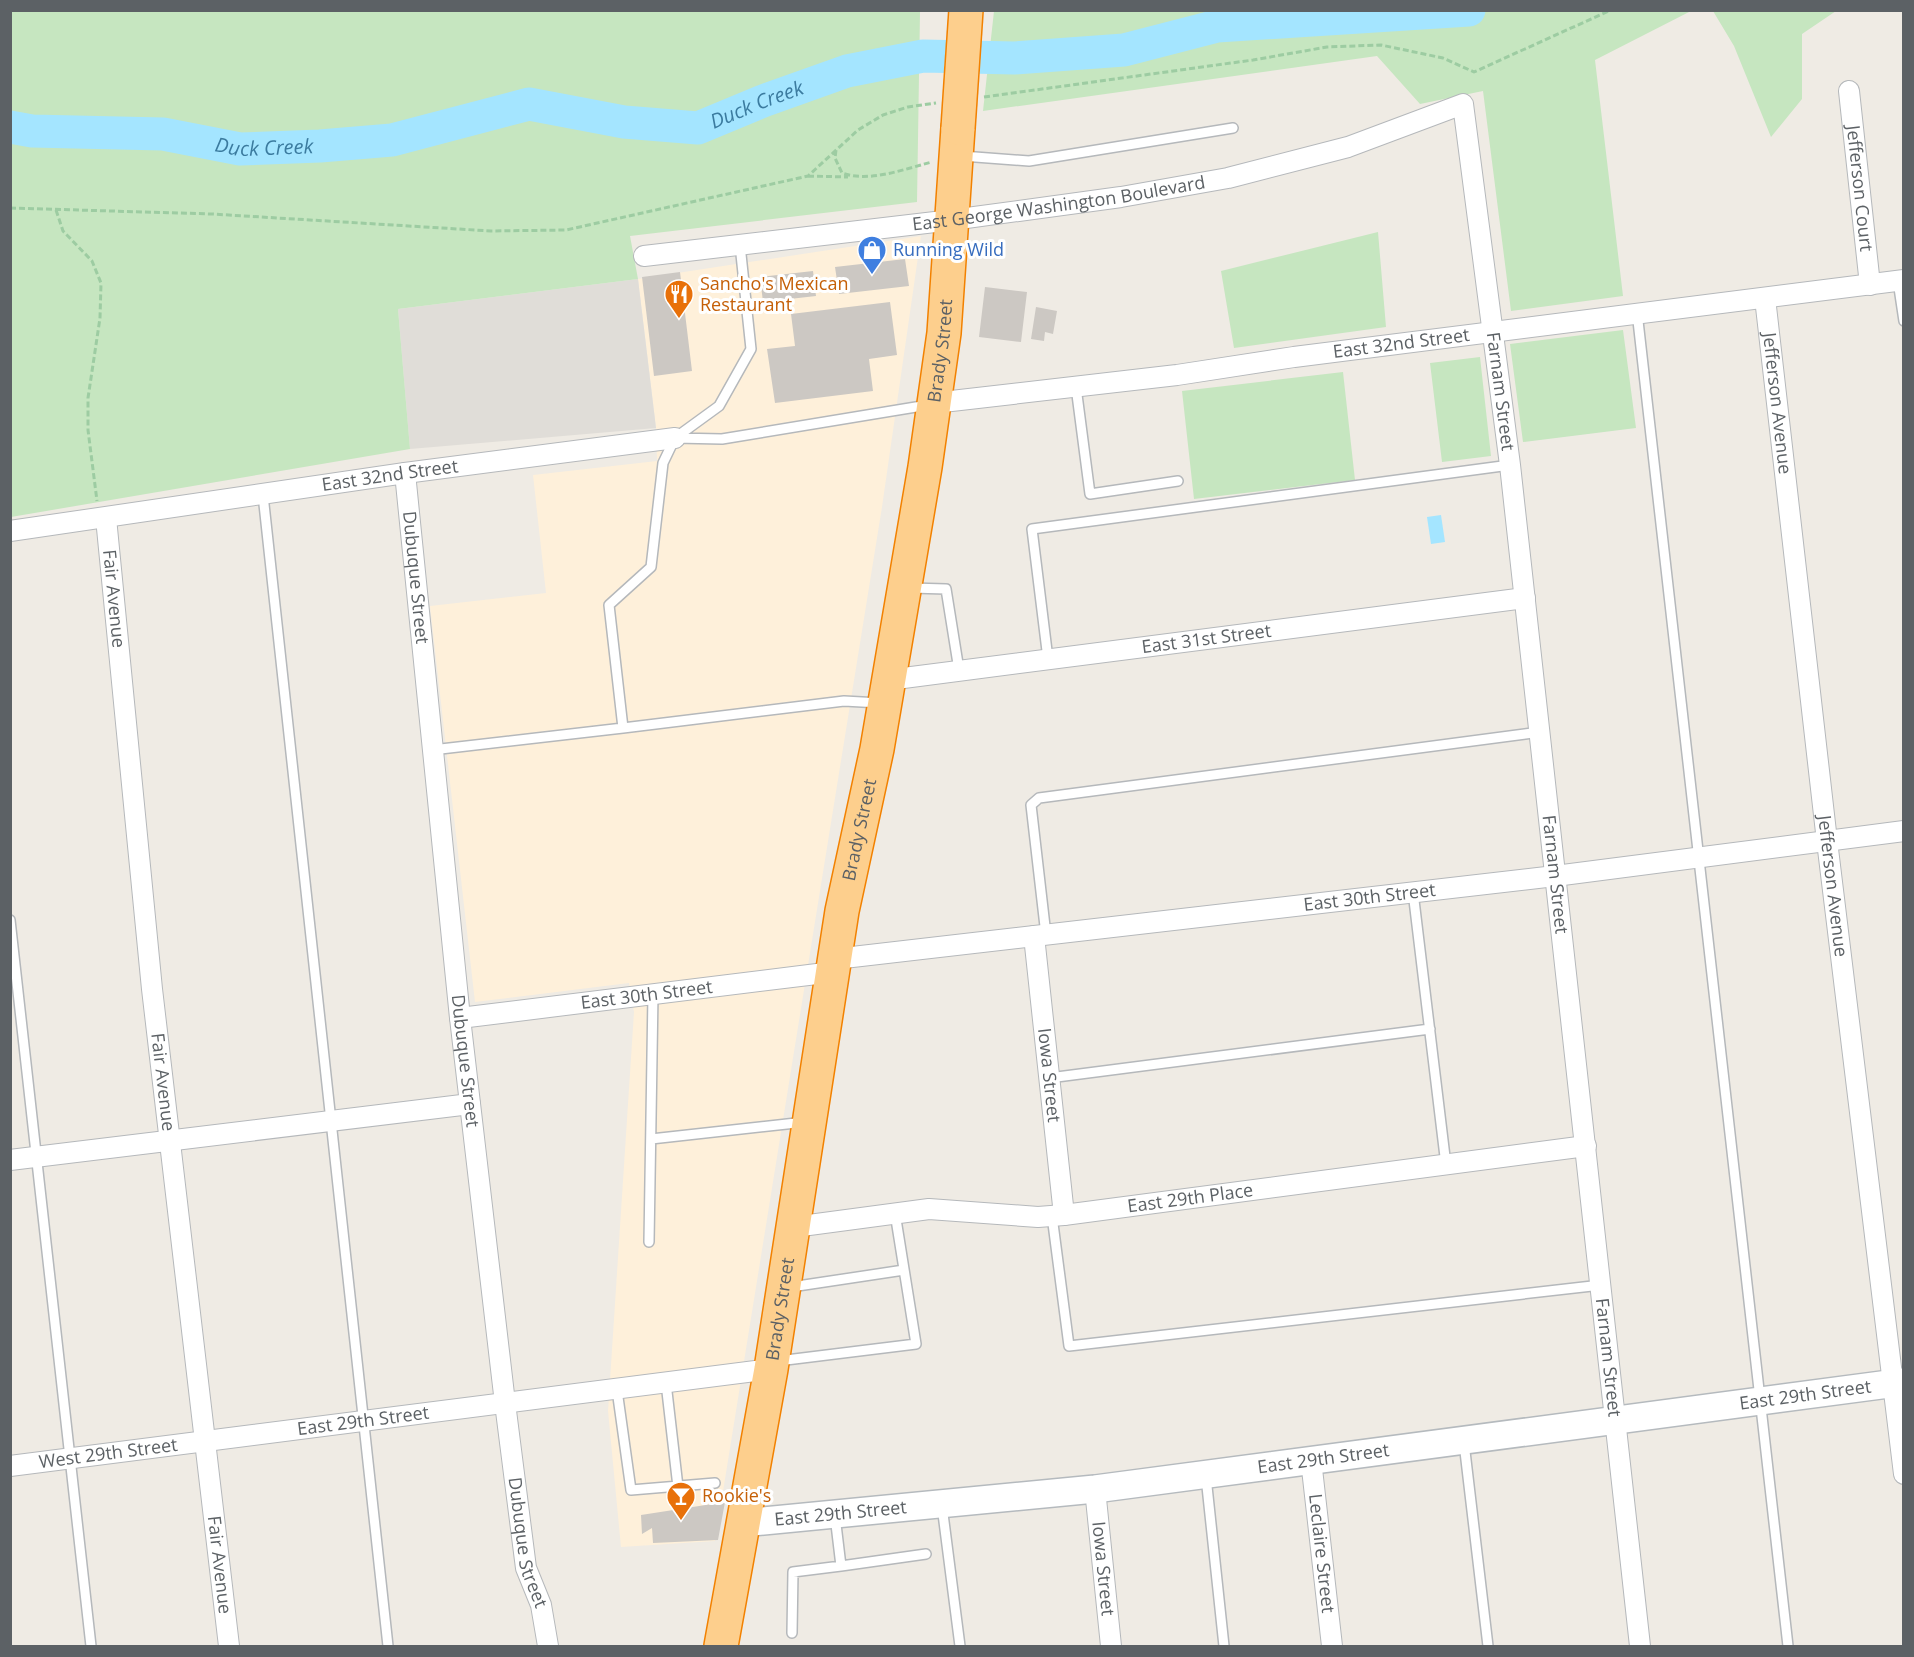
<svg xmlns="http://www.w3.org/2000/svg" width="1914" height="1657" font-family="'Open Sans',sans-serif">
<rect width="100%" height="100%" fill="#efebe4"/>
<path fill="#fef0da" d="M921 236 882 507 715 1541 621 1547 608 1411 634 1012 629 983 475 1002 430 606 546 593 533 475 657 461 656 428 638 279Z"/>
<path fill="#e0ddd8" d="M638 279 656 428 410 449 398 309Z"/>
<path fill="#c6e6c0" d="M904 10 920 12 917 202 630 236 638 279 398 309 410 449 11 517V11Z
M994 11H1691L1595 60 1623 296 1511 311 1483 91 1420 104 1377 56 983 111Z
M1713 11H1836L1802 34V99L1771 137 1734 46Z
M1378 232 1386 327 1234 348 1221 271Z
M1623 330 1636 428 1523 442 1510 344Z
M1480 357 1491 456 1442 462 1430 363Z
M1343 372 1355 480 1194 499 1182 391Z"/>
<path fill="#a4e5ff" d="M1441 515 1445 542 1431 544 1427 517Z"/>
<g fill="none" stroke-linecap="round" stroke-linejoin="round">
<path stroke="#a4e5ff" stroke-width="33" id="s1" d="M10 127 32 131 163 134 240 149 320 146 392 140 529 104 624 122 698 128 763 101 847 71 923 56 1014 58 1124 50 1217 26 1469 10"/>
</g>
<path fill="#ccc8c3" d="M905 259 909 286 839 294 835 267Z
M813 271 816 296 763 302 760 277Z
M680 272 692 371 654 376 642 277Z
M985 287 1027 292 1021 342 979 337Z
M890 302 897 355 869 359 873 391 775 403 767 349 795 346 791 314Z
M1036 307 1057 311 1053 334 1045 332 1044 341 1031 339Z
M725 1502 718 1540 653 1543 652 1528 642 1534 641 1515Z"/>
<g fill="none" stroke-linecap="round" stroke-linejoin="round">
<g stroke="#b5b8bb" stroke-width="12">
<path id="lane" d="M962 156 1029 161 1233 128
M1898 281 1904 321
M1637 312 1788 1646
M1076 387 1090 494 1178 481
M675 438 722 439 928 405
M263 495 388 1646
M911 588 946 589 959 670
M1048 659 1032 529 1510 465
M623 728 844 701 880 703
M432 750 623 728 609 605 651 567 663 463 675 438 719 406 751 349 740 245
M1413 892 1446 1165
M10 920 91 1646
M1046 935 1031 805 1039 798 1540 732
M1049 1078 1430 1029
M651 1139 805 1122
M1052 1216 1069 1346 1601 1285
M649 1242 653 994
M791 1287 904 1270
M778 1361 916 1344 895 1213
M666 1383 678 1487
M617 1390 631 1490 715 1483
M1464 1443 1488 1646
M1206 1477 1224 1646
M942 1506 960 1646
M835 1516 841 1566 926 1554
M792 1633 793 1572 841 1566"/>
</g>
<g stroke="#b5b8bb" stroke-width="22">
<g id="street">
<path id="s2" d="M1849 91 1870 285"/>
<path id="s3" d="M644 256 952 220 1121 197 1228 178 1348 147 1463 104 1510 465 1640 1646"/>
<path id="s4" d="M1765 298 1827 841 1904 1474"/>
<path id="s5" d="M934 403 1177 375 1294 357 1904 280"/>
<path id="s6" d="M405 473 460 1018 505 1403 526 1568 541 1605 548 1646"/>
<path id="s7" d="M106 518 152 989 229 1646"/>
<path id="s8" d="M10 531 405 473 675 438"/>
<path id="s9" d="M888 680 1525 598"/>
<path id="s10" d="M1034 936 1064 1215"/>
<path id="s11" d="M835 959 1555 876 1904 831"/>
<path id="s12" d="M460 1018 833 972"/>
<path d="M10 1160 470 1104"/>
<path id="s13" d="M794 1227 929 1209 1038 1217 1064 1215 1586 1146"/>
<path id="s14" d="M1311 1460 1332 1646"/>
<path id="s15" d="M10 1466 771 1369"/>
<path id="s16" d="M1095 1489 1111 1646"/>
</g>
</g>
<g stroke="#b5babe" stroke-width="30">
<g id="secondary">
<path id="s17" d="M742 1523 1095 1489 1904 1382"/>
</g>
</g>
<g stroke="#f28100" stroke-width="36">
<g id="highway">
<path id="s18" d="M721 1646 771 1369 842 911 877 749 925 467 944 333 958 128"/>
</g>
</g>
<path stroke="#9dcca2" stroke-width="3" stroke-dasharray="6 3" stroke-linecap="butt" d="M984 97 1253 60 1327 47 1381 45 1443 58 1474 72 1611 10
M836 150 835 158 842 173C869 183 904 169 932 162
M808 176 848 177
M10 208 212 214 491 231 566 230 808 176 858 130 883 115 908 107 936 103
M56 210 63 231 92 261 101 283 100 318 88 398V430L97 501"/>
<use href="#lane" stroke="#fff" stroke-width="9"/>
<use href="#street" stroke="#fff" stroke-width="20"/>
<use href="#secondary" stroke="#fff" stroke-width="27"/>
<use href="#highway" stroke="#fdcf8d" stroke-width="33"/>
<g stroke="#f28100" stroke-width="36" stroke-linecap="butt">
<path id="highway-bridge" d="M958 128 966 10"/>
</g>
<use href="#highway-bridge" stroke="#fdcf8d" stroke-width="33"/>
</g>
<defs>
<g id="shop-pin" transform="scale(1.5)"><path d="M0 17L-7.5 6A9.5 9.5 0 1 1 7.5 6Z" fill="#3f7fe0" stroke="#fff"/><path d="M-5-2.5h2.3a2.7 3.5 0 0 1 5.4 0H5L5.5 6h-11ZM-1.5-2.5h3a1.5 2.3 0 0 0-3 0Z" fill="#fff"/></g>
<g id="restaurant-pin" transform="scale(1.5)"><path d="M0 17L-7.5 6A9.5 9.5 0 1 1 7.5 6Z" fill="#e8710a" stroke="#fff"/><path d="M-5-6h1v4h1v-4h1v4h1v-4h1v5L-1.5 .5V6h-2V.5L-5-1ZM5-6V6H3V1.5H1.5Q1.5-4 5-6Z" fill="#fff"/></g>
<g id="bar-pin" transform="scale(1.5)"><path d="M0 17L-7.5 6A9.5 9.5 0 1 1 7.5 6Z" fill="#e8710a" stroke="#fff"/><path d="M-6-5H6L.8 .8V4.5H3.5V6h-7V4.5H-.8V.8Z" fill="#fff"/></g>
</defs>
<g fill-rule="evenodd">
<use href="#shop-pin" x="872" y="250"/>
<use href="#restaurant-pin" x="679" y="294"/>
<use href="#bar-pin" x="681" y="1496"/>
</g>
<g text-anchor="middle" stroke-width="6" stroke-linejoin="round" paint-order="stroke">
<g font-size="18" fill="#5c6165" stroke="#fff">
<text dy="6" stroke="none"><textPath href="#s2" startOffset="98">Jefferson Court</textPath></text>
<text dy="6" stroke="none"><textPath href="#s3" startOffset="418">East George Washington Boulevard</textPath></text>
<text dy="6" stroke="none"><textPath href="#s5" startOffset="471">East 32nd Street</textPath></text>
<text dy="6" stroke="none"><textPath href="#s18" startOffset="1314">Brady Street</textPath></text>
<text dy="6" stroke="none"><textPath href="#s3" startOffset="1126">Farnam Street</textPath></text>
<text dy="6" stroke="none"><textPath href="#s4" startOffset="106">Jefferson Avenue</textPath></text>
<text dy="6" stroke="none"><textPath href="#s8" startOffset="384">East 32nd Street</textPath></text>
<text dy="6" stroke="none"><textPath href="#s6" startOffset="105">Dubuque Street</textPath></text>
<text dy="6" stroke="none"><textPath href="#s7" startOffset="81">Fair Avenue</textPath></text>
<text dy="6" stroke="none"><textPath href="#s9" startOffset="321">East 31st Street</textPath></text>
<text dy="6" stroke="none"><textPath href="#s18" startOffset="828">Brady Street</textPath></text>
<text dy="6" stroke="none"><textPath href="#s3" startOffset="1612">Farnam Street</textPath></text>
<text dy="6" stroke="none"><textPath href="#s4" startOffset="592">Jefferson Avenue</textPath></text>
<text dy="6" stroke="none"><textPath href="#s11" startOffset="538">East 30th Street</textPath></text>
<text dy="6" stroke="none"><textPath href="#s12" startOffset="188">East 30th Street</textPath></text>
<text dy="6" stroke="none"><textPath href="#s6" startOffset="591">Dubuque Street</textPath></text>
<text dy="6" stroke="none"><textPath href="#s10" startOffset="140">Iowa Street</textPath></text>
<text dy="6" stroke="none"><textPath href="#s7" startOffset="567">Fair Avenue</textPath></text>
<text dy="6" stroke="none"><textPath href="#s13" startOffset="399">East 29th Place</textPath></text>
<text dy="6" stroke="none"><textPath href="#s18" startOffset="342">Brady Street</textPath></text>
<text dy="6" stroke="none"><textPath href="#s3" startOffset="2098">Farnam Street</textPath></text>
<text dy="6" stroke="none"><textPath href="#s17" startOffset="1071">East 29th Street</textPath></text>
<text dy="6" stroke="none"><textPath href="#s15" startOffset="356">East 29th Street</textPath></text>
<text dy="6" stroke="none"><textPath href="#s15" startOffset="99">West 29th Street</textPath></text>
<text dy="6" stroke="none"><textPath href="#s17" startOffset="585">East 29th Street</textPath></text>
<text dy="6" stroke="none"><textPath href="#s17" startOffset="99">East 29th Street</textPath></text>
<text dy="6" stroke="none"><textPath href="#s6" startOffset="1077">Dubuque Street</textPath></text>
<text dy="6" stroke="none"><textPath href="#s14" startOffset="94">Leclaire Street</textPath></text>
<text dy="6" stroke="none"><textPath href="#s7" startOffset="1053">Fair Avenue</textPath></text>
<text dy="6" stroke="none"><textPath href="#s16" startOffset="80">Iowa Street</textPath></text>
</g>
<g font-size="18" fill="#366cbe" stroke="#fff" text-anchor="start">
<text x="893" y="256">Running Wild</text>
</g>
<g font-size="18" fill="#c56008" stroke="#fff" text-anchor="start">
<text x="700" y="290">Sancho's Mexican<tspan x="700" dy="21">Restaurant</tspan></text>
<text x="702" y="1502">Rookie's</text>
</g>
<g font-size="20" font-style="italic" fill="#3b7b9f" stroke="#fff">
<text dy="7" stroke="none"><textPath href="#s1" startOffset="760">Duck Creek</textPath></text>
<text dy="7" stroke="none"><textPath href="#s1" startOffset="256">Duck Creek</textPath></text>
</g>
</g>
<rect width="1914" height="1657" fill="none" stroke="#5c6165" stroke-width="24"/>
</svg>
